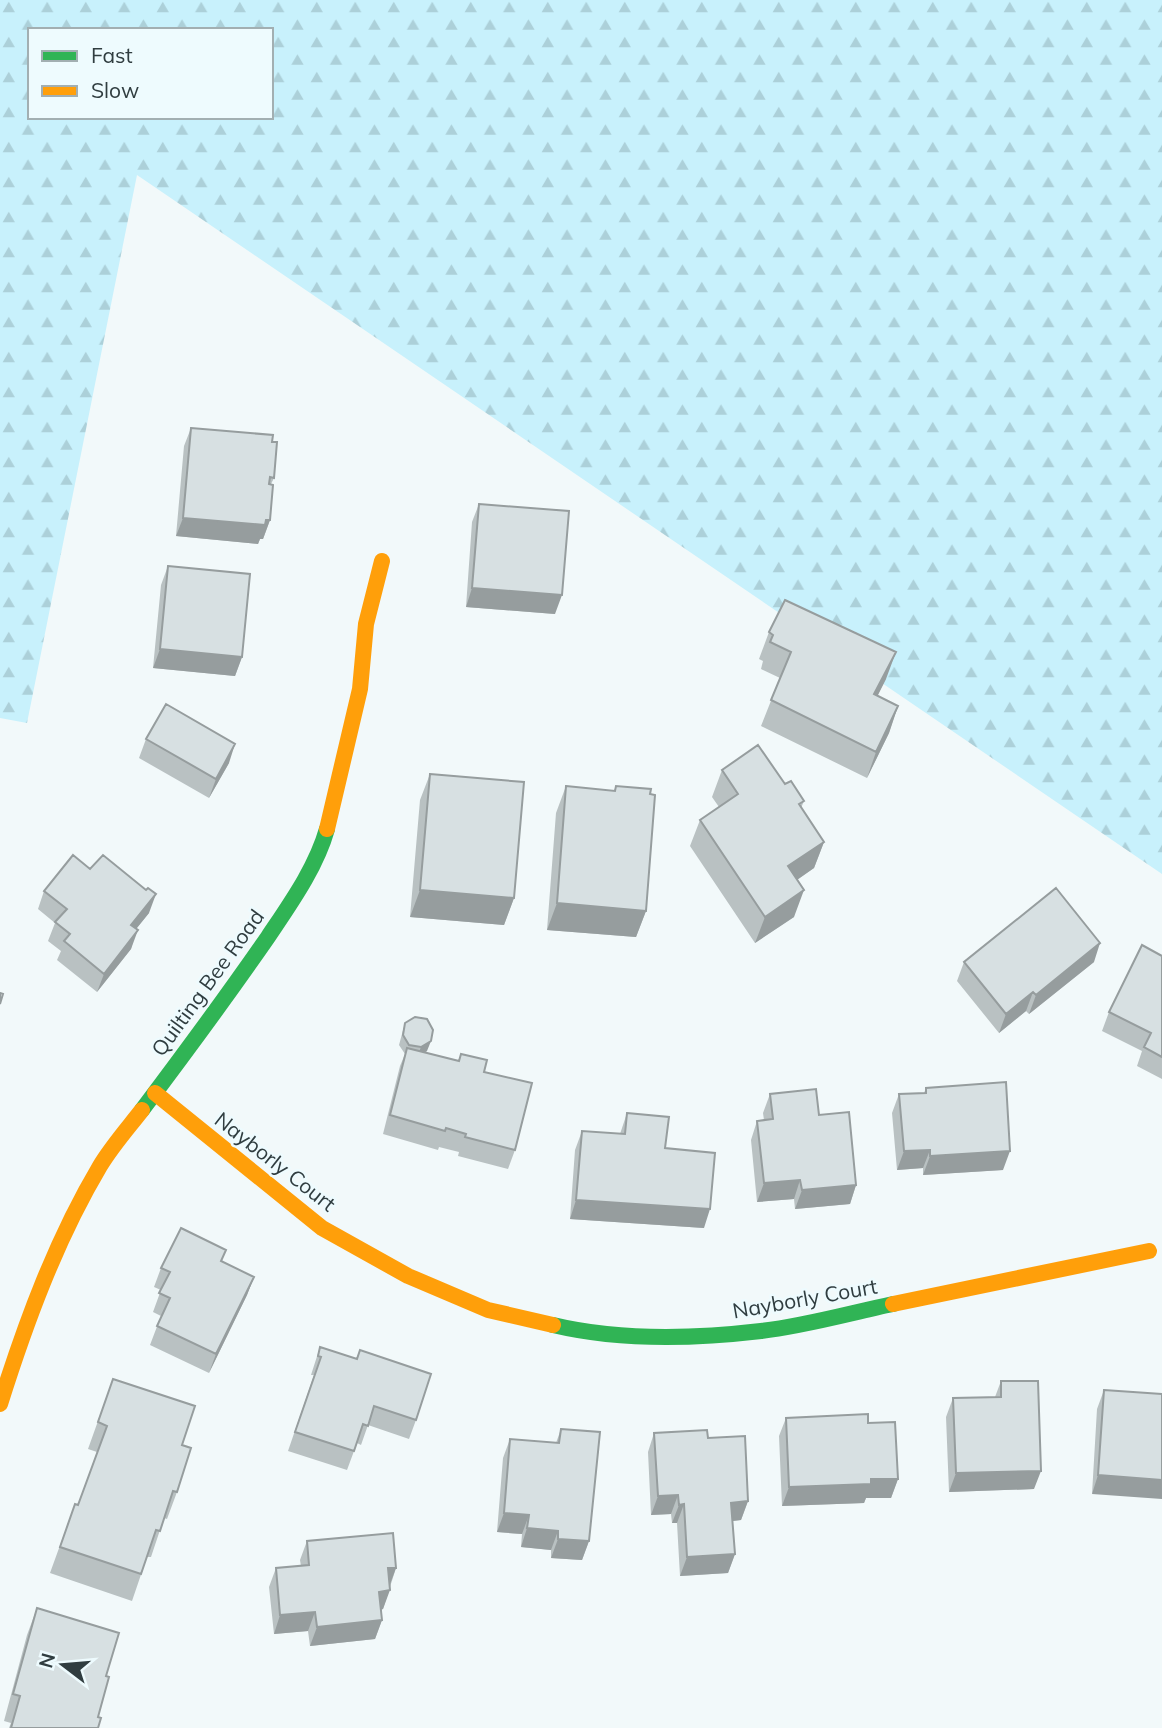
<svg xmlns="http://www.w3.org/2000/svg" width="1162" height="1728" font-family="Mulish,sans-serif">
<defs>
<pattern id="forest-firs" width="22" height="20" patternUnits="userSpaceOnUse" patternTransform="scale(1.75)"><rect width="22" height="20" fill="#c8f1fc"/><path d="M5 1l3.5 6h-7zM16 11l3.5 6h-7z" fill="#acd0d9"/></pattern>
</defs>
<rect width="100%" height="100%" fill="#f2f9fa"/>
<path fill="url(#forest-firs)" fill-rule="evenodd" d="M0 0H1162V874L137 175 27 723 0 718ZM30 30H271V117H30Z"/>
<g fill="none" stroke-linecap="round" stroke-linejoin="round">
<path stroke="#30b455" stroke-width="16" d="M142 1110C185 1053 227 996 268 937 290 904 316 868 327 829
M553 1325C620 1341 693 1339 761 1331 805 1326 850 1313 893 1304"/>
<path stroke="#ff9f0a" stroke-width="16" d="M327 829 360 689 366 624 382 561
M155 1093 322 1228 408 1276 488 1310 553 1325
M893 1304 1149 1251
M0 1404C26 1322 56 1240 100 1166 112 1146 128 1128 142 1110"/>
</g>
<path fill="#b9c1c2" d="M191 428 272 442 274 478 271 484 270 520 263 539H260L258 544 176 536 184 446Z
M479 504 555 614 466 607 472 522Z
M168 566 242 657 235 676 153 668 161 585Z
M769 632 886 679 877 696 898 706 889 733 867 778 761 726 780 678 761 669 763 661 759 659Z
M146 739 229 763 209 798 139 758Z
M722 770 785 784 804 801 801 808 824 842 814 868 797 880 794 917 755 943 690 846 700 820 719 807 712 797Z
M430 774 514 898 504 925 410 917 420 800Z
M566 786 614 791 616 786 646 911 636 937 547 930 556 813Z
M90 869 149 913 136 929 131 949 97 992 57 960 61 951 48 941 55 923 38 909 44 891Z
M1162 956V1079L1137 1066 1142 1051 1102 1031 1109 1012Z
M964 962H1094L1029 1014 1026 1011 999 1033 957 981Z
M405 1023 427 1051 425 1052 484 1072 515 1150 508 1169 458 1156 459 1152 439 1147 438 1150 383 1134 400 1066 405 1054 399 1045Z
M926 1088 1003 1170 923 1175V1168L897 1170 892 1113 899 1094 924 1093Z
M770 1094 819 1115 856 1185 850 1204 795 1209 794 1199 757 1202 751 1140 757 1121 764 1120 763 1113Z
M627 1113 665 1148 704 1228 570 1219 575 1150 582 1131 620 1134Z
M222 1261 254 1277 247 1295 209 1373 150 1345 161 1316 153 1312 161 1290 154 1287 161 1268Z
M320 1347 356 1359 360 1350 416 1420 409 1439 368 1425 361 1445 357 1443 347 1470 288 1451 314 1375H311Z
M113 1379 182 1445 177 1492 167 1519 164 1518 151 1557H147L132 1601 50 1573 75 1504 78 1505 97 1452 88 1449Z
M1001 1381 1034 1489 949 1492 946 1417 953 1398 995 1397Z
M1104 1390 1162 1394 1092 1494 1097 1409Z
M786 1418 868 1423 898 1479 891 1498H866L864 1503 782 1506 779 1436Z
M561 1429 589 1541 582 1560 551 1558V1550L521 1547 522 1534 497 1532 503 1458 510 1439 556 1443Z
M654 1433 708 1438 748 1501 741 1520 732 1521 735 1554 728 1573 680 1576 677 1523H672L671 1514 651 1515 648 1452Z
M307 1541 396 1568 383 1609 381 1610 382 1620 375 1639 310 1646 308 1631 274 1634 269 1587 276 1568 301 1566 300 1560Z
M37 1608 106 1676 98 1717V1728H9L11 1723 4 1721 27 1635Z"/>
<path fill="#969d9e" d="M183 518 266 520H270L263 539H260L258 544 176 536Z
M472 588 562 595 555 614 466 607Z
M160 649 242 657 235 676 153 668Z
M896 652 886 679 865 721 874 694Z
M898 706 889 733 867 778 876 752Z
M235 744 229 763 209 798 216 779Z
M824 842 814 868 778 893 788 866Z
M420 890 514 898 504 925 410 917Z
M804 890 794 917 755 943 765 917Z
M156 894 149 913 124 944 131 925Z
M557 903 646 911 636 937 547 930Z
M138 930 131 949 97 992 104 974Z
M1100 943 1094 962 1029 1014 1036 995Z
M1033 992 1026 1011 999 1033 1006 1014Z
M431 1041 427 1051 417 1057 421 1047Z
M930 1150 923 1168 897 1170 904 1151Z
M1010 1151 1003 1170 923 1175 930 1156Z
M800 1180 794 1199 757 1202 764 1183Z
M856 1185 850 1204 795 1209 802 1190Z
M576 1200 710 1209 704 1228 570 1219Z
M254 1277 247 1295 209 1373 216 1354Z
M1041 1471 1034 1489 949 1492 956 1473Z
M1098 1475 1162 1480V1499L1092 1494Z
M871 1479H898L891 1498H866L864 1503 782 1506 789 1487Z
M678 1495 671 1514 651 1515 658 1496Z
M748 1501 741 1520 724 1522 731 1503Z
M684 1504 677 1523H672L679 1505Z
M504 1513 529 1515 522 1534 497 1532Z
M527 1528 558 1531 551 1550 521 1547Z
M558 1539 589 1541 582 1560 551 1558Z
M735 1554 728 1573 680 1576 687 1557Z
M388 1568H396L389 1587Z
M390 1590 383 1609 372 1611 379 1592Z
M315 1612 308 1631 274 1634 280 1615Z
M382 1620 375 1639 310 1646 317 1627Z"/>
<path fill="#d7e0e2" stroke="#969d9e" stroke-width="2" d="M191 428 273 435 272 442H277L274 478 270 477 269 484 273 485 270 520H266L265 525 183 518Z
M479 504 569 511 562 595 472 588Z
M168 566 250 574 242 657 160 649Z
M785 600 896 652 874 694 898 706 876 752 771 700 791 652 770 642 773 635 769 632Z
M166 704 235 744 216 779 146 739Z
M758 745 785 784 791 781 804 801 799 804 824 842 788 866 804 890 765 917 700 820 738 794 722 770Z
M430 774 524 782 514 898 420 890Z
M566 786 615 791 616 786 651 789 650 794 655 795 646 911 557 903Z
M73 855 90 869 103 855 146 890 148 888 156 894 131 925 138 930 104 974 64 941 70 934 55 922 67 909 44 891Z
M1056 888 1100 943 1036 995 1033 992 1006 1014 964 962Z
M1142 945 1162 956V1057L1144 1047 1151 1033 1109 1012Z
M0 993 3 994 0 1004Z
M415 1017 427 1019 433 1030 431 1041 421 1047 409 1045 403 1035 405 1023Z
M407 1048 459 1061 461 1054 487 1060 484 1072 532 1083 515 1150 465 1137 466 1134 446 1128 445 1131 390 1115Z
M1006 1082 1010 1151 930 1156V1150L904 1151 899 1094 926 1093V1088Z
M816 1089 819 1115 849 1112 856 1185 802 1190 800 1180 764 1183 757 1121 773 1119 770 1094Z
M627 1113 669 1117 665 1148 715 1153 710 1209 576 1200 582 1131 625 1134Z
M181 1228 226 1250 221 1261 254 1277 216 1354 157 1326 170 1298 159 1293 170 1272 161 1268Z
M320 1347 357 1359 360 1350 431 1374 416 1420 374 1406 368 1426 363 1424 354 1451 295 1432 321 1357 318 1356Z
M113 1379 195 1406 182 1445 191 1448 177 1492 173 1491 160 1531 156 1530 141 1574 60 1547 75 1504 78 1505 107 1426 98 1422Z
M1001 1381H1038L1041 1471 956 1473 953 1398 1001 1397Z
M1104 1390 1162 1394V1480L1098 1475Z
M868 1414V1423L895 1422 898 1479H871V1484L789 1487 786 1418Z
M561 1429 600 1432 589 1541 558 1539V1531L527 1528 529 1515 504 1513 510 1439 559 1443Z
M707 1430 708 1438 745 1436 748 1501 731 1503 735 1554 687 1557 684 1504 679 1505 678 1495 658 1496 654 1433Z
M393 1533 396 1568H388L390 1590 379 1592 382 1620 317 1627 315 1612 280 1615 276 1568 309 1565 307 1541Z
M37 1608 119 1633 106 1676 109 1677 98 1717 101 1718 98 1728H11L20 1696 13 1694Z"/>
<g text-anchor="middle" stroke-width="5" stroke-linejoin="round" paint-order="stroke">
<g font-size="21" fill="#303d40" stroke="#eefbfe">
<text transform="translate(208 983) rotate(-54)" y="7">Quilting Bee Road</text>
<text transform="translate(275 1162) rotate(38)" y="7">Nayborly Court</text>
<text transform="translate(805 1299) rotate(-10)" y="7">Nayborly Court</text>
</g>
</g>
<rect x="28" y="28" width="245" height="91" fill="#eefbfe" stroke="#a2afb2" stroke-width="2"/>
<rect x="42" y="51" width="35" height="10" fill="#30b455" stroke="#a2afb2" stroke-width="2"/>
<text x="91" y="63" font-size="21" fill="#303d40">Fast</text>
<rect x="42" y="86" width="35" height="10" fill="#ff9f0a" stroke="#a2afb2" stroke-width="2"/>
<text x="91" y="98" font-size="21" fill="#303d40">Slow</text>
<g transform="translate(63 1665) rotate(286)" stroke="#eefbfe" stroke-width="5" paint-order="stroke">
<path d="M0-5L12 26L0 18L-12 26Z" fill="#303d40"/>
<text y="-10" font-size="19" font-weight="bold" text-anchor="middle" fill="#303d40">N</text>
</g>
</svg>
